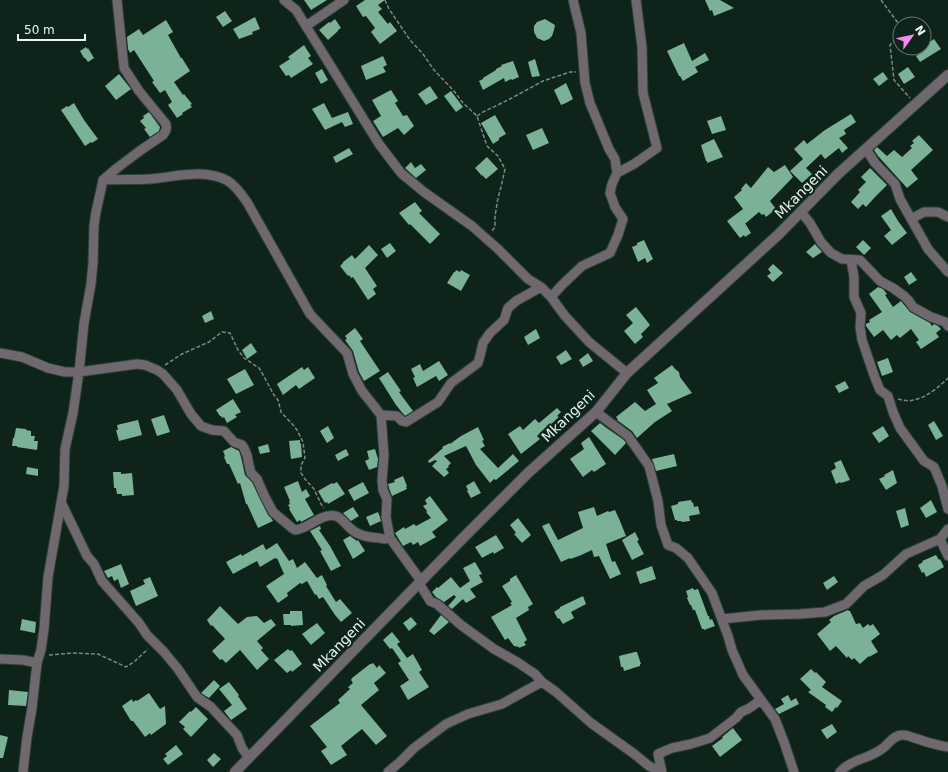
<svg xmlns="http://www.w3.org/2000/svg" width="948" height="772" font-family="'DejaVu Sans',sans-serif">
<rect width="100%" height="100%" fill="#0e231a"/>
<path fill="#7ab197" d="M304 0H327L311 10Z
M365 0H385L378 5 382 9 378 12 388 24 390 22 397 31 380 44 371 32 375 28 366 16 363 17 356 6Z
M705 0H720L734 8 714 16 712 10 710 11Z
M225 11 232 21 223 27 216 17Z
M255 17 260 29 252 32 253 34 239 39 233 29Z
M335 19 341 28 338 30V31L328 40 319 30 329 22 330 23Z
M545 19 555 25 554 30 552 36 549 39 544 41 537 38 534 32V26L537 22Z
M166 20 173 32 168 35 181 58H182L190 71 174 82 183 95 184 94 192 104 190 105 192 107 182 113 183 114 177 118 168 105 172 102 165 90 160 93 152 82 154 81 134 50 130 53 128 49 127 37 139 29 143 35Z
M934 39 941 49 920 62 916 56 923 52 921 48H924V46Z
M684 43 692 61 705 53 709 60 695 67 698 72 683 81 680 76H679L667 51Z
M304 45 311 56 308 58 313 64 291 78 289 75 286 76 279 66 290 59 288 57Z
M86 47 87 49 88 48 94 58 88 62 85 58H84L80 51Z
M383 56 387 65 383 67 386 72 366 80 361 66Z
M535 59 540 76 532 77 528 62Z
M513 61 519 77 512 80 511 79 505 82 504 78 483 90 479 81 483 79V78L496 70V69L502 66 501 65Z
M908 67 915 77 904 84 898 74Z
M322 69 328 80 321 84 315 73Z
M883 72 888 79 879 86 873 79Z
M119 74 131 89 116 100 105 86Z
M566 83 573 99 566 103 561 105 554 90Z
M430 86 438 98 426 105 418 94Z
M391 90 398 101 395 103 403 116 407 115 414 126 404 135 398 128 383 137 373 121 381 116 372 100Z
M451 91 463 107 456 112 444 96Z
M74 103 84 120 98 139 92 143 91 142 85 146 61 110 67 106 68 107Z
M324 103 332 118 348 112 353 124 345 127 342 122 325 130 312 109Z
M149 112 160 127 159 131 150 137 144 129 146 128 140 121 144 118 143 116Z
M851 114 856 122 844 130 846 134 839 138 848 148 842 153 839 148 825 159 821 154 806 168 812 174 802 183 790 171 803 159 794 149 804 140 807 144 825 130Z
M495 115 506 134 499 138V140L493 144 481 123Z
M721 116 726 130 712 134 707 121Z
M542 128 549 143 533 150 526 135Z
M919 135 933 150 911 170 918 179 907 188 878 156 874 150 877 147 887 156 894 150 902 157 912 148 910 146 914 143 912 141Z
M714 139 723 157 707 163V161H706L701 145Z
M349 148 353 154 336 163 333 157Z
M487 157 498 169 486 179 482 175V176L475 168Z
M411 162 415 168 421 164 426 170 416 178 405 168Z
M785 165 793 177 770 201 776 209 766 217 764 214 762 215 759 212 746 223H745L751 233 745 237 744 235 740 238 727 221 743 209 734 197 742 190 741 189 746 183 751 188 768 167 774 172Z
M870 168 887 185 875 197 866 207 863 204 858 209 851 202 860 192 858 190 866 182 861 177Z
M415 202 422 211 419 213 440 234 430 244 410 224 409 225 399 213Z
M891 209 898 221 907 233 892 245 884 236 891 230 881 216Z
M644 240 653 259 647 263 645 258 638 262 632 247 637 245V243Z
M863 240 871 248 864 255 856 247Z
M390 243 396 251 387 258 381 249Z
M815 244 822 252 813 258 806 252Z
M369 245 378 255 365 268 377 286 373 289 376 294 368 300 353 277 351 278 349 275 348 276 340 266 343 263V262L352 255 355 259Z
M773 264 783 273 773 282 767 276 771 273 768 269Z
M456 270 460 272 461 270 470 275 461 291 447 283 454 272H455Z
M911 272 917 280 909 285 904 277Z
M878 287 883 289 887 294 885 295 893 307 901 301 910 312 930 323 932 326 934 324 938 326 941 329 936 333 939 337 921 349 916 342 919 340 911 329 900 338 897 335 891 340 883 330 874 337 866 326V324L870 322 869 320 882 312 869 294Z
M636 307 650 325 641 334 643 337 635 344 624 331 633 323 626 315Z
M211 311 214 319 205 323 202 316Z
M355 328 363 339 360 341 380 371 364 381 359 372 353 351 345 340 347 339 345 336Z
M536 329 540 338 528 345 524 337Z
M251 343 257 352 247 359 242 350Z
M566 350 572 359 561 365 556 357Z
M588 353 593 361 583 367 579 360Z
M888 358 893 372 882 376 877 362Z
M439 361 448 375 439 381 436 376 417 387 413 378 415 377 411 369 420 364 423 371Z
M672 365 675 369 679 372 680 377 692 393 667 404 672 411 655 422 637 438 632 431 617 420H618L616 417 635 402 645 411 656 404 647 390 658 383 654 378Z
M302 367 304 370 308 367 315 378 299 389 296 385 283 395 277 384Z
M245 369 254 385 236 394 227 379Z
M388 372 401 391 399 392 413 411 405 416 396 405 379 378Z
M845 381 849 388 839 393 835 386Z
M233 399 241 412 235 415 237 417 227 423 224 417 222 418 221 416H220L216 410Z
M557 408 561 412 557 416 559 417 549 426 548 425 537 436 540 439 521 454 508 434 520 426 523 430 535 419 539 423Z
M164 415 170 432 157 436 151 419Z
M138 420 142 435 119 441 116 430H118L117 425Z
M934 421 943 436 936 440 928 425Z
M600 423 608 429 624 440 626 443 615 455 591 431Z
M328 426 334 438 327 443 320 431Z
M883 426 889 436 879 443 872 433Z
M478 427 484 440 482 441 485 446 480 449 498 468 513 454 519 461 496 480 494 479 490 483 476 465 466 446 444 456 451 463 448 466 449 467 446 469 449 473 444 477 432 466 437 461 435 460 429 463 428 461 443 448 442 447 450 443V444L461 436Z
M16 428 26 429V430L31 431V436H35L34 441H38L37 450 17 447V446H12L13 438H14Z
M589 437 606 464 594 472 592 470 583 477 570 459 584 449 581 443Z
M300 440V444L301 443 302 457 291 459 289 441Z
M268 444 270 452 260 454 258 447Z
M231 447 239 451 241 457 245 475 252 482 268 515 271 518 273 521 258 528 247 504H246L240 483 238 484 229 464H227L224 457 225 456 223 451Z
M346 449 349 455 338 461 335 455Z
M375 449 378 459 377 467 369 470 365 461 369 459 367 451Z
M674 454 677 466 656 471 652 459Z
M841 460 850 480 841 483 840 482 836 484 831 471 836 468 834 463Z
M27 467 38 469V476L26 474Z
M893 470 897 483 886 490 879 479 885 476 884 475Z
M113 472H121V474L132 473 134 495 122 496V494H117L116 488H114Z
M403 476 407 486 406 487 407 489 392 496 389 488 388 484 395 482 394 480Z
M298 481 302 492 306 489 310 496 305 499 314 515 301 522 300 520 297 522 289 509 290 508 288 505 290 504 289 501H290L284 487Z
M474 481 481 493 471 498 467 491 468 490 466 486Z
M337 482 345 494 328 504 327 502 325 503 318 491 332 483 333 484Z
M363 482 369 493 354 501 348 490Z
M430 496 448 520 432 532 436 537 420 546 418 542 413 545 411 542 403 546 395 533 404 527 405 529 414 524 416 526 431 518 426 512 427 511 423 506 427 504 425 500Z
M691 500 692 503 693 502 694 507 698 506 700 514 689 516 690 521 682 522 681 521H677V520H675L671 506 678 504V502Z
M931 500 937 512 926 518 920 508Z
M353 507 359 516 351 521 343 513Z
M594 507 597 516 608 511 609 512 615 510 620 521 626 536 606 544 612 562 615 561 621 574 610 579 599 556 594 557 592 550 579 556 570 559V558L561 562 542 526 549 523 558 540 583 528 578 512Z
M905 508 909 525 901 528 896 511Z
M378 512 380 517 381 521 370 526 366 517Z
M518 518 531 535 522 543 514 534 516 533 510 525Z
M320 526 321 529 319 530 330 546 341 566 331 571 320 551 322 550 310 531Z
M635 532 639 540 637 541 644 554 632 560 622 540Z
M496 535 504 548 494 554 493 552 482 558 475 547Z
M350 536 357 541 358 540 365 551 353 559 343 540Z
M277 543 289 561 293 559 297 568 305 562 317 578 322 575 327 585 326 586 336 602 340 599 352 613 341 622 335 615 323 597 319 599 316 594 315 595 307 581 302 584 300 583 287 593 288 596 278 603 266 586 284 574 277 558 276 559 275 558 260 567 257 561 233 574 226 562 241 554 242 556 263 544 266 550Z
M936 555 939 560 940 559 944 567 926 577 924 572 922 573 918 565 923 562 922 561Z
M475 562 482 574 479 575 483 582 470 589 476 597 466 603 463 599 452 609 448 606 456 597 454 595 444 602 436 597 432 592 437 587 438 588 451 577 460 588 470 581 463 568Z
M121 564 129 584 121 588 118 579 114 581 112 576 108 578 104 571Z
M652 566 656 579 640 584 636 572Z
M516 575 533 604 528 607 529 610 516 618 527 640 524 642 526 645 519 648V647L514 646 508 638 505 640 491 617 512 605 510 603 512 602 502 586 510 581V579Z
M834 576 838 582 827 590 823 583Z
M150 577 158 596 136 606 130 591 145 584 143 580Z
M693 588 694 590 698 589 708 616H709L710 620 712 619 715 626 704 630V629H702L695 610H693L691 605H690L687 598 688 597 686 591Z
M583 596 586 604 571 612 574 618 563 624 559 618 558 619 554 612 560 608V607Z
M220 606 238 624 247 617 257 616 264 623 271 619 276 625 257 641 263 648 261 650 269 659 257 670 240 650 226 663 222 659 220 660 212 651 225 639 212 625 211 626 207 620Z
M848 610 849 611H850L856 624 860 623 863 628 868 624 870 626 873 624 880 634 871 641 878 652 869 657V656L860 664 854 658 852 660 848 656 847 658 836 646 830 651 817 634 831 622 829 620 834 616Z
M290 611H302L303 625 291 626V625H284L283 614H290Z
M441 615 449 622 434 635 429 631Z
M411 617 417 624 409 631 403 623Z
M22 619 36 622 35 633 20 630Z
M317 623 325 633 311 645 302 634Z
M392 632 400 642 397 644 407 658 413 654 422 670 419 672 429 687 408 700 400 686 409 680 398 663 401 661 392 648 390 649 383 640Z
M288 649 290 651 292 650 302 664 292 672 291 670 287 673 274 660Z
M635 652H637L641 664H640V666L624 671 623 667H621L619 656Z
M373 663 377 668 379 665 386 673 374 683 379 690 361 705 387 736 376 745 362 729 341 746 347 755 331 765 321 751 327 747 310 726 340 703 338 700 350 689 348 687 353 683 351 680 352 678 370 664H371Z
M811 669 815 673 816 672 826 682 822 687 842 701 837 708 836 707 832 712 825 707 826 705 808 692 811 690 800 679Z
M214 680 220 686 209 698 201 693Z
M229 682 239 695 238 696 247 709 231 720 224 711 232 705 219 689Z
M9 690 28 692 26 706 8 705Z
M149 693 160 709 165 706 166 724 151 735 150 733 145 737 133 721H131L122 706 132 699 133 702 136 700 137 701Z
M788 695 791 701 796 698 799 704 779 714 775 709 784 704 781 699Z
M196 707 208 719 191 737 183 729 185 727 179 722 190 711 191 712Z
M832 724 837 732 827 739 821 730Z
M733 728 742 740 720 757 712 746 723 738 722 737Z
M0 735 8 737 3 758H0Z
M176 745 183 754 168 765 163 759 167 756 165 754Z
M214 753 221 759 213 767 207 760Z"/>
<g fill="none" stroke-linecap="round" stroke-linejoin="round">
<g stroke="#2d4138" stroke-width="11">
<path id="minor" d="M284 0 296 10 379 144 401 173 424 192 472 226 498 249 528 279 541 287 551 297 565 316 589 342 627 373
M573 0 581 33 585 83 590 103 609 149 615 159 617 173
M306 26 344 0
M866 149 875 163 895 184 900 199 928 249 948 272
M103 180C119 179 134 180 150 179 175 177 204 168 228 181 236 186 242 195 247 202L310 314 347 353 353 374 362 391 381 415 397 416 402 421 406 422 438 402 451 383 478 363 480 356 483 343 490 333 504 320 508 308 516 301 541 287
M801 212 810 223 821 242 831 253 842 259 860 260 880 281 893 288 904 296 909 301 913 307 931 317 945 322 948 326
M911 219 924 212H938L948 217
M851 260 854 277V297L861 313 860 327 862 340 875 378 880 390 888 396 893 412 900 428 924 461 934 467 942 486 948 509
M551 297 562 285 582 266 610 253 618 235 623 219 615 207 610 193 612 184 617 173 634 164 657 148 643 93 642 47 636 0
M0 353 22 357 48 368 65 372H79L137 364 145 365 157 370 163 374 177 390 191 414 201 426 212 430 224 431 234 442 242 445 244 448 247 455 249 465 251 473 257 479 264 495 273 512 292 528 295 530C309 529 322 512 336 516 342 518 345 524 350 528 358 536 368 537 379 538 381 538 382 539 384 539 387 539 388 538 390 538
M596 412 628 436 649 466 658 501 661 525 668 545 676 548 688 558 712 593 728 636 732 650 743 675 775 719 784 742 794 772
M381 415 384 455 382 481 383 490 387 499 386 517 390 538 421 581
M61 502 87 556 94 564 102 581 139 623 147 635 164 652 178 669 197 697 211 707 237 735 242 748 249 758
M940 539 948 556
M419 583 430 601 437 604 461 625 494 649 517 662 535 674 542 682 556 692 591 723 633 753 649 766 661 772
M722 619 761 615 800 614 825 612 846 604 864 586 883 575 906 554 940 539 948 529
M0 659 23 660 37 663 41 650 44 629 48 577 64 486 65 449 73 413 79 372 84 323 91 284 93 263 94 225 96 212 102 185 103 180 117 168 141 150 163 135C166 131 167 129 166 124L139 91 124 68 117 0
M23 772 27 737 32 708 37 663
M388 772 400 762 414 748 446 724 468 714 502 704 527 690 542 682
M662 772 658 754 672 748 691 744 710 738 736 718 741 712 748 709 761 700
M840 772C851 759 870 759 883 748 889 744 894 734 903 735 908 735 913 738 918 739 928 743 937 745 948 747"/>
</g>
<g stroke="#2d4138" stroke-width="12">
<path id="tertiary" d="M235 772 462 539 528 473 596 412 627 373 779 234 838 174 948 75"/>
</g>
<path stroke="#798a82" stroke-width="1.5" stroke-dasharray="4 2" stroke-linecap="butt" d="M385 0 389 9 410 40 423 54 434 70 454 91 463 103 477 116 487 146 498 156 505 169 501 187 498 198 495 216V227L492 231
M881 0 898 23 900 29
M900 35 890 45 894 80 910 98
M477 116 483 112 508 100 543 81 570 72H576
M165 365 182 354 209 342 222 332 230 333 238 350 244 358 259 368 262 373 274 395 278 400 281 412 294 426 297 430 303 442 305 458 301 465V473L305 479 314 489 321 504 324 508
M898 399C903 400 908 402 913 400 926 398 939 387 948 378
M49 655 73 653 98 654 126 667 135 661 148 649"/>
<use href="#minor" stroke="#6f686f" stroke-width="9"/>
<use href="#tertiary" stroke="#6f686f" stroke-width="10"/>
</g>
<g text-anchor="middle" stroke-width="4" stroke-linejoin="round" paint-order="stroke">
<g font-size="14" fill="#e9f6ef" stroke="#0e231a">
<text transform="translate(801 192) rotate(-45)" y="5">Mkangeni</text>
<text transform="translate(568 416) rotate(-44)" y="5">Mkangeni</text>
<text transform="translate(339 645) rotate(-46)" y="5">Mkangeni</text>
</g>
</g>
<g transform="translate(912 36) rotate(57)"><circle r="19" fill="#0e231a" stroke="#66776f"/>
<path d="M0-3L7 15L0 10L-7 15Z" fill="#f28af3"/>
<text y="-6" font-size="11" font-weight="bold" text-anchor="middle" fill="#e9f6ef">N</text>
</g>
<path d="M18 34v6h67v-6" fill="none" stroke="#e9f6ef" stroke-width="2"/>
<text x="24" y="34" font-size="12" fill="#e9f6ef" stroke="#0e231a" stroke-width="3" paint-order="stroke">50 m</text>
</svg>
